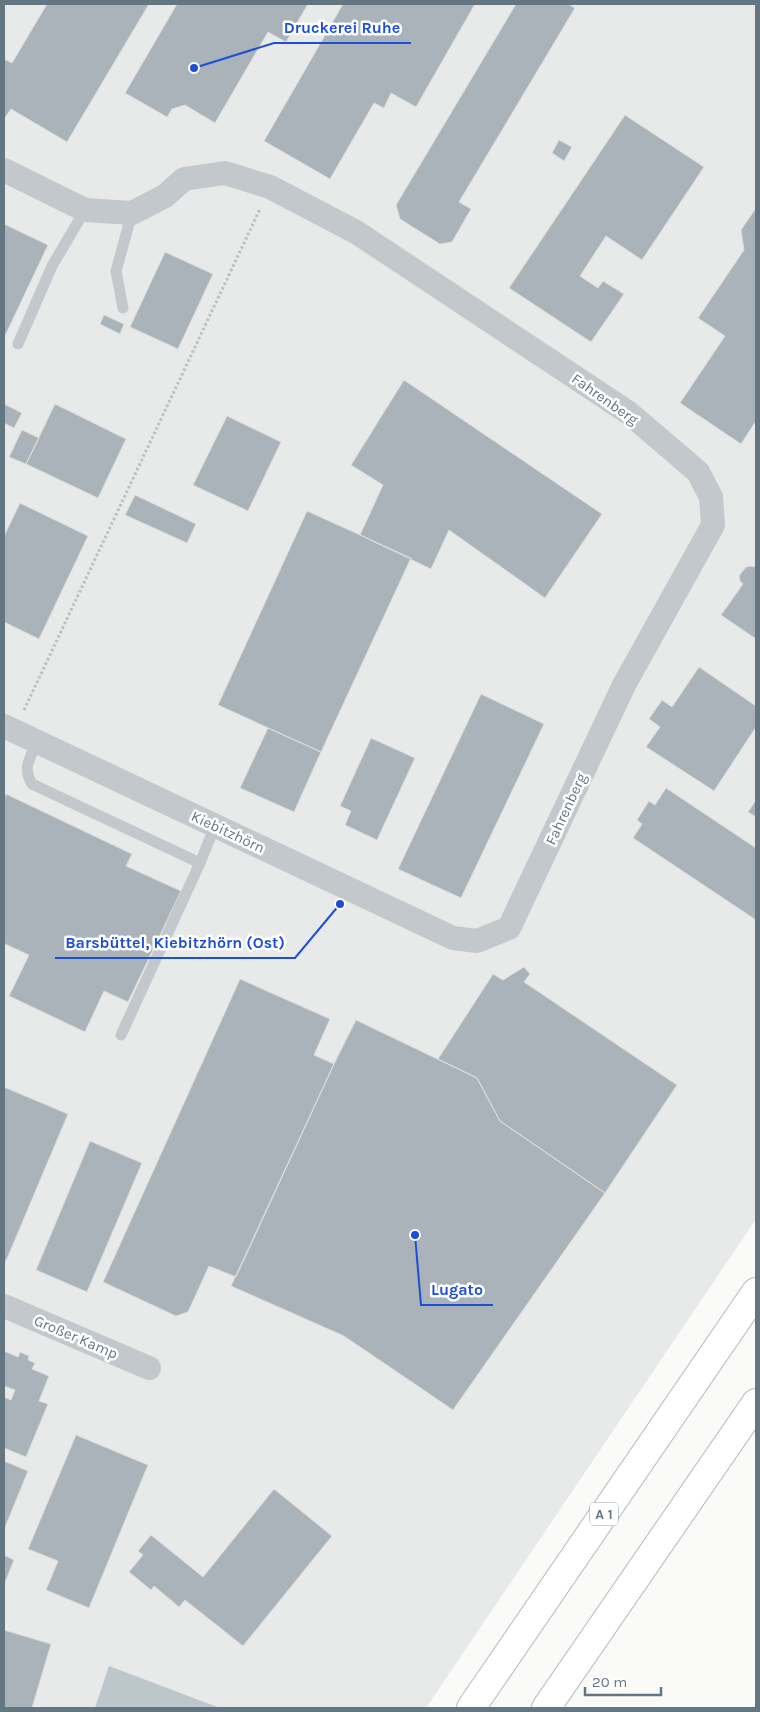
<svg xmlns="http://www.w3.org/2000/svg" width="760" height="1712" font-family="Karla,sans-serif">
<rect width="100%" height="100%" fill="#fafaf8"/>
<path fill="#e8e9e9" d="M4 4H756V1219L426 1708H4Z"/>
<path fill="#bbc7cb" d="M109 1666 220 1708H95Z"/>
<path fill="#aab3b9" stroke="#dcdcda" d="M47 4H149L67 142 11 109 4 119V59L12 63Z
M177 4H308L286 42 268 32 215 123 185 105 172 109 167 117 125 93Z
M343 4H475L416 107 391 93 384 108 374 103 330 179 264 141Z
M516 4H568L575 8 459 202 471 209 452 242 440 244 400 219 396 205Z
M625 115 704 167 642 260 606 236 580 276 598 288 603 281 624 294 591 342 509 288Z
M559 140 572 147 564 161 552 153Z
M756 208V421L741 444 680 403 725 336 698 318 744 250 741 230Z
M4 224 48 245 4 338Z
M165 252 213 274 178 349 130 327Z
M104 315 124 324 120 334 100 324Z
M404 380 602 514 545 598 449 530 431 569 360 535 383 485 351 465Z
M4 404 22 413 14 428 4 423Z
M55 404 126 439 98 498 26 464Z
M227 416 281 442 248 511 193 485Z
M22 430 39 438 26 464 9 457Z
M135 495 196 524 187 543 125 515Z
M20 503 88 536 39 639 4 622V536Z
M307 511 411 558 321 752 218 705Z
M756 564V639L721 615 743 584 740 581 739 576 746 567 751 566 754 567Z
M699 667 756 706V727L714 791 646 747 660 727 649 719 662 700 672 707Z
M481 694 544 724 461 898 398 869Z
M268 728 321 752 294 812 240 788Z
M371 738 415 758 377 840 345 825 351 811 340 806Z
M666 788 756 848V920L633 838 642 824 637 820 649 801 655 805Z
M6 794 132 854 126 866 181 891 128 1002 104 991 85 1032 9 996 29 955 5 944 4 946V799Z
M756 800V817L748 812Z
M524 967 530 974 524 982 677 1085 605 1193 500 1121 477 1078 438 1059 493 974 503 980Z
M240 979 330 1019 314 1055 334 1064 236 1277 209 1266 188 1312 176 1316 103 1282Z
M356 1020 477 1078 500 1121 605 1193 453 1410 344 1336 231 1286 334 1064Z
M4 1087 68 1114 6 1261 4 1260Z
M90 1141 142 1163 87 1292 36 1270Z
M4 1351 18 1357 20 1352 29 1356 28 1360 35 1363 32 1369 49 1376 39 1401 48 1404 26 1457 4 1448V1397L11 1400 15 1390 4 1386Z
M76 1435 148 1465 89 1608 46 1590 58 1561 28 1549Z
M4 1461 28 1471 4 1530Z
M274 1489 332 1536 243 1646 185 1600 179 1607 154 1586 151 1590 129 1572 143 1555 138 1551 151 1535 203 1577Z
M4 1555 14 1560 4 1585Z
M4 1630 51 1644 32 1708H4Z"/>
<g fill="none" stroke-linecap="round" stroke-linejoin="round">
<g stroke="#b4b9bd" stroke-width="30">
<path id="highway" d="M471 1708 756 1292
M546 1708 756 1403"/>
</g>
<path stroke="#bbbfc2" stroke-width="3" stroke-dasharray="2.5 2.5" stroke-linecap="butt" d="M24 710 260 209"/>
<path stroke="#c3c8cc" stroke-width="11" d="M123 308 116 271 132 213
M18 344 52 266 85 210
M37 742C30 759 22 767 32 784L200 863 215 826
M121 1035 200 863"/>
<path stroke="#c3c8cc" stroke-width="24" d="M4 170 85 210 132 213 165 196 184 179 225 173 270 187 356 232 629 413 698 472 711 497 713 525 624 685 509 928 477 941 453 938 4 726
M4 1306 149 1368"/>
<use href="#highway" stroke="#fff" stroke-width="28"/>
</g>
<g text-anchor="middle" stroke-width="5" stroke-linejoin="round" paint-order="stroke">
<rect fill="#fff" stroke="#939fa8" stroke-width="1" x="590" y="1502.5" width="28" height="23" rx="4"/>
<g font-size="14" font-weight="bold" fill="#657683">
<text x="604" y="1519">A 1</text>
</g>
<g font-size="15" fill="#657683" stroke="#fff">
<text transform="translate(605 399) rotate(35)" y="5">Fahrenberg</text>
<text transform="translate(566 809) rotate(-65)" y="5">Fahrenberg</text>
<text transform="translate(228 832) rotate(25)" y="5">Kiebitzhörn</text>
<text transform="translate(76 1337) rotate(23)" y="5">Großer Kamp</text>
</g>
</g>
<path fill="none" stroke="#1d4ed8" stroke-width="2" d="M194 68L274 43H411M340 904L295 958H55M415 1235L421 1305H493"/>
<g fill="#1d4ed8" stroke="#fff" stroke-width="2">
<circle cx="194" cy="68" r="5"/>
<circle cx="340" cy="904" r="5"/>
<circle cx="415" cy="1235" r="5"/>
</g>
<g font-size="16" text-anchor="middle" font-weight="bold" fill="#1d4ed8" stroke="#fff" stroke-width="5" stroke-linejoin="round" paint-order="stroke">
<text x="342" y="33">Druckerei Ruhe</text>
<text x="175" y="948">Barsbüttel, Kiebitzhörn (Ost)</text>
<text x="457" y="1295">Lugato</text>
</g>
<rect width="760" height="1712" fill="none" stroke="#657683" stroke-width="10"/>
<path d="M585 1687v8h76v-8" fill="none" stroke="#657683" stroke-width="2.5"/>
<text x="592" y="1687" font-size="15" fill="#657683" stroke="#ffffff" stroke-width="4" paint-order="stroke">20 m</text>
</svg>
